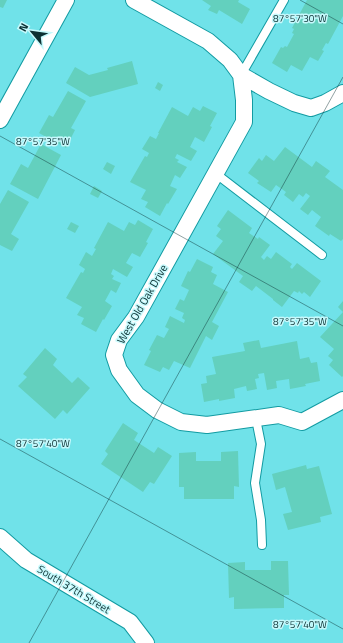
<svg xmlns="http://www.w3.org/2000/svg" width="343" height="643" font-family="'Titillium Web',sans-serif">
<rect width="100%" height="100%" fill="#70e2e9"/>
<path fill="#63d0be" d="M0 0H7L3 8 0 7Z
M202 0H239L238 2 250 9 242 24 219 10 217 14 208 10 211 6Z
M307 0H343V16L328 44 326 43 322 50 324 51 318 61 310 57 302 71 291 65 287 72 272 63 281 47 283 48 285 46 287 47 294 34 292 33 294 29 292 28Z
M132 61 138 84 90 97 66 83 75 67 89 75 108 70 107 68Z
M158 82 163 85 160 91 155 88Z
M68 91 86 101 71 128 75 130 66 148 39 133 49 115 53 117Z
M203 106 217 113 210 126 212 127 204 142 195 137 190 147 197 151 191 161 177 154 175 158 179 160 177 162 187 167 180 178 175 175 170 186 177 189 168 204 167 203 160 216 145 207 148 202 141 199 146 190 130 182 145 156 147 157 149 153 142 149 150 136 156 139 159 133H158L172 107 188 116 193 107 200 111Z
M41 144 61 155 38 199 10 184 21 164 28 168Z
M285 147 312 167 316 161 330 171 325 177 343 190V239L341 241 330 234 329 236 315 226 321 217 312 210 308 215 300 209 310 196 306 193 303 197 299 194 293 202 284 195 286 192 276 185 271 192 257 183 259 181 248 173 259 158 262 161 266 155 274 161Z
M107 162 115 166 111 174 103 169Z
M94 186 102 191 98 198 90 194Z
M8 190 29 202 11 234 19 239 12 251 0 245V204Z
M228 210 252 228 249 233 258 239 259 237 270 245 261 257 264 260 267 256 271 259 276 252 292 264 290 267 292 269 297 263 321 281 310 297 304 292 302 294 299 291 298 293 294 291 282 307 273 300V299L256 286 252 291 239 282 243 276 213 254 223 241 216 236 221 229 217 226Z
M138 220 153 229 146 242 148 243 140 257 132 253 126 263 133 267 127 277 113 269 111 274 114 276 112 279 121 283 116 293 111 290 105 301 112 306 104 320 103 319 96 332 81 324 84 318 77 315 82 307 66 298 81 272 83 273 85 269 79 265 86 252 92 256 96 249 94 248 108 222 124 231 129 222 135 225Z
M71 222 79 226 75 233 67 229Z
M197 259 213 267 211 272 217 275 213 284 228 292 212 322 219 326 212 340 206 336 190 368 174 361 169 370 163 367 160 372 144 365 151 351 149 350 157 335 164 338 169 329 165 327 170 316 184 323 185 320 182 318 184 313 175 309 180 299 184 301 189 290 181 286 188 271 190 272Z
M343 301V312L338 307Z
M343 312V376L342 377 329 365 333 360 328 356 334 349 320 337Z
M259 340 261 348 297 341 300 359 309 357 311 363 317 362 320 381 305 384 306 386 290 389 289 379 276 381 277 388 267 390 264 373 258 374 259 378 255 379 257 389 247 391 246 386 234 389 235 398 219 401V399L204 402 201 384 207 383 206 376 216 374 212 357 245 351 243 343Z
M45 348 57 359 53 365 72 383 78 377 90 388 67 414 63 410 55 419 18 386 27 377 23 374Z
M123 423 138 433 134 440 154 453 158 447 172 456 154 484 150 482 143 492 101 464 108 454 105 451Z
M238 451 239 487 234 486V499H184V487H179V453L196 452V461H221V452Z
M306 465 307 469 319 466 332 514 320 517 321 522 288 530 283 514 292 512 285 487 276 490 272 474Z
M271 561H288L289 595H284V608L234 609V597L229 598 228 563 245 562V570H271Z"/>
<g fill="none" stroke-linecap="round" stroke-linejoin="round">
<g stroke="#129ba2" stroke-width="10">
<path id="lane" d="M241 75 284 0
M215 173 322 255
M256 419 261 444 255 483 261 520 262 545"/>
</g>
<g stroke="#129ba2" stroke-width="18">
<path id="street" d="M134 0 208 41 230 60 241 75 269 91 294 103 311 108 325 103 343 93
M241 75 244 100V122L136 317 119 340 114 355 119 370 137 395 157 410 181 422 207 425 279 415 302 422 343 400
M0 120 66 0
M0 537 26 560 130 622 146 643"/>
</g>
<use href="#lane" stroke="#fff" stroke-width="8"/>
<use href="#street" stroke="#fff" stroke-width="16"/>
</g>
<path fill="none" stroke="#0b3133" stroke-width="1" stroke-opacity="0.45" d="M300 0 343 24M0 136 343 326M0 439 343 629M29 643 343 77"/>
<g text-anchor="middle" stroke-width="3" stroke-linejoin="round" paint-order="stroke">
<g font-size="11" fill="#0b3133" stroke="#c6f9fc">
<text transform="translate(142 304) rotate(-60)" y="4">West Old Oak Drive</text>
<text transform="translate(74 589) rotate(31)" y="4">South 37th Street</text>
</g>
</g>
<g font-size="10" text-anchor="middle" fill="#0b3133" stroke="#c6f9fc" stroke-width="3" stroke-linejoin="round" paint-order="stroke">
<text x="300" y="22">87°57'30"W</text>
<text x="43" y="145">87°57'35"W</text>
<text x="300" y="325">87°57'35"W</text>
<text x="43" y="447">87°57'40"W</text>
<text x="300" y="628">87°57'40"W</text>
</g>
<g transform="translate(32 32) rotate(299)" stroke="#c6f9fc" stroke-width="3" paint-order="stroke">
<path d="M0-3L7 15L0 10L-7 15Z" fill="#0b3133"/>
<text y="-6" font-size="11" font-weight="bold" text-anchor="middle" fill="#0b3133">N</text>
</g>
</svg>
